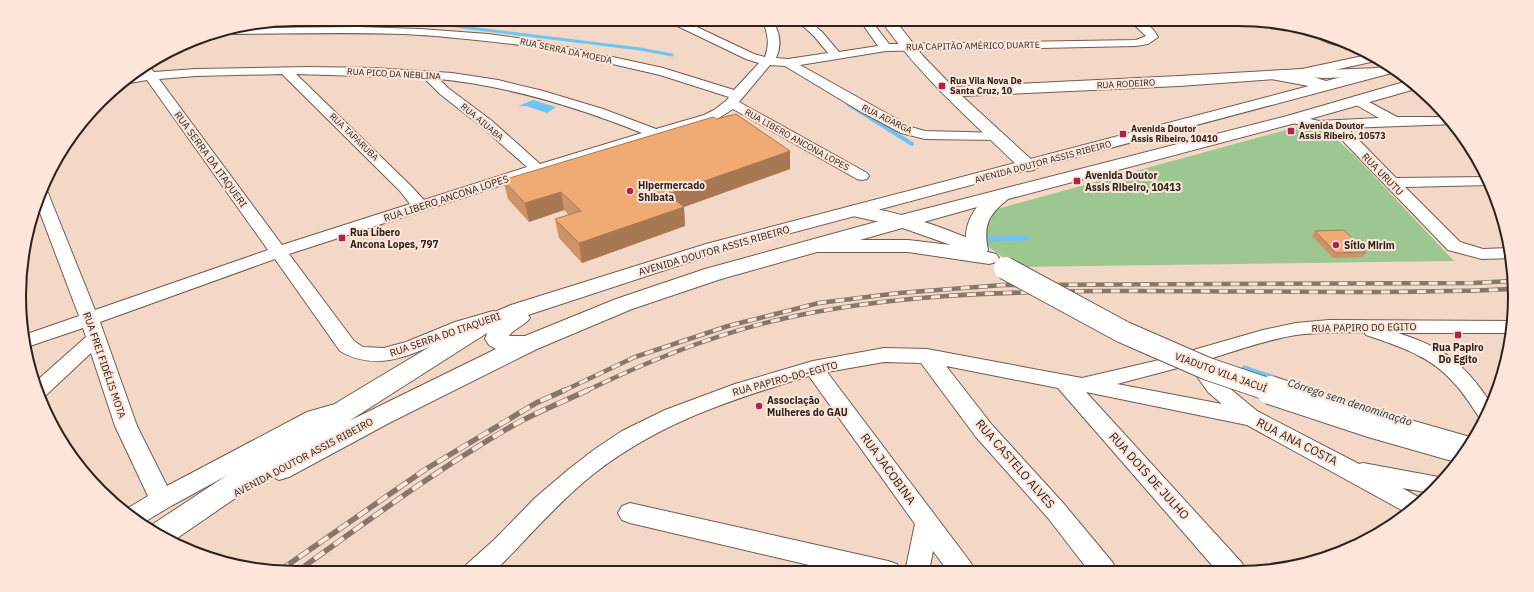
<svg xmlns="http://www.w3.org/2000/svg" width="1534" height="592" font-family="'IBM Plex Sans',sans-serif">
<rect width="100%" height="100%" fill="#f4d8c7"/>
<path fill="#9dc790" d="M296 19H378L401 21 390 26 380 28H242Z
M1297 127H1317L1331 134 1356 157 1454 261 1016 267 990 248 976 230 997 209Z"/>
<path fill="#6ec5f4" d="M533 100 556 107 547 113 526 106H518Z"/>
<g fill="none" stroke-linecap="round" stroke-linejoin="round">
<path stroke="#6ec5f4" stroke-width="3" d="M410 19 438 22 461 27 640 49 672 55"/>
<path stroke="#6ec5f4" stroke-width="4" d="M848 104 912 144"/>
<path stroke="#6ec5f4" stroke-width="5" d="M989 239 1027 238
M1244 368 1275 378"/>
<g stroke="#735b4d" stroke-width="2">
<path id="street" d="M666 19H680L754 54 765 57C770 44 768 31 761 19H771C780 31 782 45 776 58L788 59 828 53 814 36 795 19H807L822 32 839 52 878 46 859 19H870L889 44 1136 40 1146 36 1128 19C1141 19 1151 24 1158 37L1148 44 1136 46 886 51 800 65 911 127 925 131 1002 133 1004 136 1002 139 997 140 925 139 901 133 858 110 785 66 770 65 739 102 867 173 869 176 867 179 862 180 857 179 733 109 714 121 542 172 289 254 354 341 363 347 384 348 406 342 455 322 493 311 500 313 502 317 500 321C485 325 470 329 456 335 418 351 380 375 340 351L275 259 100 322 137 426 167 486 307 412 335 404 342 407 346 412 342 417 321 424 171 506 141 524 128 516 123 511 148 496 115 426 91 353 44 397 39 399 34 383 86 337 83 328 24 348V335L79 316 36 202 42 189 45 190 48 193 95 310 268 250 147 80 124 84 120 83 131 75 142 73 139 69 147 64 154 72 196 69 308 67 374 68 452 73 498 80 543 91 603 109 656 129 704 115 714 110 727 100 729 97 660 75 539 47C494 42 448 36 403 34 343 32 283 34 223 34L218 32 244 28 358 27 420 29 488 34 539 41 663 68 734 90 759 63 746 59 667 21ZM282 74 400 191 410 204 282 245 159 79 196 76ZM296 74 424 78 440 94 482 127 527 167 424 200 410 185ZM439 79C509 86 577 107 642 133L540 164 492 121 448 88Z
M1300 27 1310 29 1366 51 1362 52 1329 43 1301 30Z
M1372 54 1380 60 1302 77 1298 76 1296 73 1298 70 1302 69Z
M1358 96 1397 117H1449L1454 124 1347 128 1396 178 1487 177 1490 185 1405 187 1460 242 1483 249 1510 248 1512 258 1482 259 1448 250 1344 142 1333 128 1319 129 1288 122 1286 119 1288 116 1293 115 1319 121 1379 118 1353 103 1352 100 1353 97Z
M1329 320 1513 321 1511 333H1398C1443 347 1464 363 1490 402L1483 419 1479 417C1471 405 1463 392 1453 382 1431 356 1398 346 1366 335L1364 332C1342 332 1319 332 1296 335 1265 340 1236 351 1206 360L1222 382 1257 411 1359 464 1363 463 1444 478 1431 493 1402 488 1424 500 1407 513 1247 425 1086 392 1242 563 1245 571H1217L1058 388 946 366 992 425 1064 504 1113 563 1117 571H1089L1048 518 976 437 921 363 884 362 827 372 971 563 974 571H948L933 551 929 571 905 572 915 524 809 376C727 401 652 425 585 481 552 509 524 542 493 573H463L466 565 495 539 535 498 569 469 595 449 622 431 665 410 735 384 813 361 884 348 927 349 1082 378 1155 361 1263 330 1296 323ZM1189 365 1208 392 1222 404 1117 384Z
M630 503 888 561 897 564 900 572H839L630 523 622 520 618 513 622 506Z"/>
</g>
<g stroke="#735b4d" stroke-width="2">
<path id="secondary" d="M880 19H894L923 56 953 87 1179 76 1302 69 1325 70 1379 68 1384 69 1386 72 1384 75 1379 76 1325 78 1302 77 1179 86 962 96 1034 162 1037 166 1034 170 1028 171 1022 170C972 121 920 77 880 19Z
M855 205C898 212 939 225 979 243L982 247 980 250 996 254 999 258 996 262 989 264 908 252H817L810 250 807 246 810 242 817 240H908L951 245 894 225 848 215 845 211 848 207Z"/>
</g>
<g stroke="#735b4d" stroke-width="2">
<path id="primary" d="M1388 65 1399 71 720 252 528 315 530 318C525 326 514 328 509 336H525L616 299 705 269 905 214 1287 116 1411 80 1419 88 1299 122 1008 199C988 215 983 225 988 250L985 254 978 256 971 254C961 240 967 220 977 207L721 279 632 309 537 349 389 423 289 477 279 480 269 475 170 543 147 528 341 400 456 331 476 320 511 305 706 244 1309 86 1271 79 1268 76 1271 73 1276 71 1304 74 1326 81ZM487 333 485 339 489 345 496 349 349 421Z"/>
</g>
<use href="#street" fill="#fff" fill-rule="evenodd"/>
<use href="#secondary" fill="#fff" fill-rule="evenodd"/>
<use href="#primary" fill="#fff" fill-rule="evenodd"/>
<g stroke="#88766b" stroke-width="4.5">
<path id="rail-far1" d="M563 391 635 357 728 326 819 303 899 293 1003 285 1473 283 1513 281
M586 391C650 360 717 333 786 318 890 295 996 292 1102 291 1239 290 1377 295 1514 289"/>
</g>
<g stroke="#88766b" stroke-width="5.5">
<path id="rail" d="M279 571 426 469 536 403 565 390
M295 573C366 522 436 470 512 426 536 412 563 402 588 390"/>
</g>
<use href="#rail-far1" stroke="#fde6d9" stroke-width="3" stroke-dasharray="9" stroke-linecap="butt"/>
<use href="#rail" stroke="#fde6d9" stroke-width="4" stroke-dasharray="12" stroke-linecap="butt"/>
<g stroke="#735b4d" stroke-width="24" stroke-linecap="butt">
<path id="secondary-bridge-far1" d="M1005 268 1123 332 1208 369 1273 391"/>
</g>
<g stroke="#735b4d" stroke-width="30" stroke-linecap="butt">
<path id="secondary-bridge" d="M1270 390 1370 423 1468 451"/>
</g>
<use href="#secondary-bridge-far1" stroke="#fff" stroke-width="22"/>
<use href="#secondary-bridge" stroke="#fff" stroke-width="28"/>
</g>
<path fill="#ce9365" d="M790 169 684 207 685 226 582 263 559 238 555 219 569 215 564 210 529 222 508 199 503 180Z
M1315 231 1366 252 1363 257 1333 258 1312 236Z"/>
<path fill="#a87852" d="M790 151V169L684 207 685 226 582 263 579 243 668 194Z
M561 192 564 210 529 222 525 203Z"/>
<path fill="#f0ab75" stroke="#a87852" d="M736 114 790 151 668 194 684 207 579 243 555 219 581 211 561 192 525 203 503 180 713 117 717 119Z
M1344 230 1366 252 1336 253 1315 231Z"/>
<g fill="#b2214d" stroke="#fde6d9" stroke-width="1.5">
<rect x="938" y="82" width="8" height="8" rx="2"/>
<rect x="1287" y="127" width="8" height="8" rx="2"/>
<rect x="1119" y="130" width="8" height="8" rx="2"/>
<rect x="1073" y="177" width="8" height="8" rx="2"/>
<circle cx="630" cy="191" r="4"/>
<rect x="338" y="234" width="8" height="8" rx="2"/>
<circle cx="1336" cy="245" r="4"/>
<rect x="1454" y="331" width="8" height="8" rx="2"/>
<circle cx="759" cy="406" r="4"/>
</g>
<g text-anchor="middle" stroke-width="4" stroke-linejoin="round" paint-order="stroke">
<g font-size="9" fill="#2c221c" stroke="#fde6d9">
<text transform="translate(973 46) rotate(-1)" y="3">RUA CAPITÃO AMÉRICO DUARTE</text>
<text transform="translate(566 51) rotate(12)" y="3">RUA SERRA DA MOEDA</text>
<text transform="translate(394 74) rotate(3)" y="3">RUA PICO DA NEBLINA</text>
<text transform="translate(1126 84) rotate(-3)" y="3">RUA RODEIRO</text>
<text transform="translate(887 119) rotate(26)" y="3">RUA ADARGA</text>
<text transform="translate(482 122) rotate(40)" y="3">RUA AIUABA</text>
<text transform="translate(354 137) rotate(44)" y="3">RUA TAPARUBA</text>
<text transform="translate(797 140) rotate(29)" y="3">RUA LIBERO ANCONA LOPES</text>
<text transform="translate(1043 162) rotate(-15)" y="3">AVENIDA DOUTOR ASSIS RIBEIRO</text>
</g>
<g font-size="9" font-weight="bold" fill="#2c221c" stroke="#fde6d9" text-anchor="start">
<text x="950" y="84">Rua Vila Nova De<tspan x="950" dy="10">Santa Cruz, 10</tspan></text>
<text x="1299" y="129">Avenida Doutor<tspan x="1299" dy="10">Assis Ribeiro, 10573</tspan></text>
<text x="1131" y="132">Avenida Doutor<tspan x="1131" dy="10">Assis Ribeiro, 10410</tspan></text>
</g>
<g font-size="10" fill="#2c221c" stroke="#fde6d9">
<text transform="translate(211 159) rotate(54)" y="4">RUA SERRA DA ITAQUERI</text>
<text transform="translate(1383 174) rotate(46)" y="4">RUA URUTU</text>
<text transform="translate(446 198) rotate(-18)" y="4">RUA LIBERO ANCONA LOPES</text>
<text transform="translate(714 250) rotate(-16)" y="4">AVENIDA DOUTOR ASSIS RIBEIRO</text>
<text transform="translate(1364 327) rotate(-1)" y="4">RUA PAPIRO DO EGITO</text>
<text transform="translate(445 334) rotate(-19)" y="4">RUA SERRA DO ITAQUERI</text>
<text transform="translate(105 365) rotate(71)" y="4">RUA FREI FIDÉLIS MOTA</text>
<text transform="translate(1221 372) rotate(20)" y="4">VIADUTO VILA JACUÍ</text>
<text transform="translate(785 378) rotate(-15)" y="4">RUA PAPIRO-DO-EGITO</text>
<text transform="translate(303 457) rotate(-28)" y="4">AVENIDA DOUTOR ASSIS RIBEIRO</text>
</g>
<g font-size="10" font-weight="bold" fill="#2c221c" stroke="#fde6d9" text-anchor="start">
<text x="1085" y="179">Avenida Doutor<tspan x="1085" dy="12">Assis Ribeiro, 10413</tspan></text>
<text x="638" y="189">Hipermercado<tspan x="638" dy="12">Shibata</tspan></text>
<text x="350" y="236">Rua Líbero<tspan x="350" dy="12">Ancona Lopes, 797</tspan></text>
<text x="1344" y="249">Sítio Mirim</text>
<text x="1458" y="351" text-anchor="middle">Rua Papiro<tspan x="1458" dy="12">Do Egito</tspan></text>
<text x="767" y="404">Associação<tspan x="767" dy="12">Mulheres do GAU</tspan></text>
</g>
<g font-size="11" font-style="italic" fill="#052e41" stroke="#fde6d9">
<text transform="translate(1350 402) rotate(18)" y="4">Córrego sem denominação</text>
</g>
<g font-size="12" fill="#2c221c" stroke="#fde6d9">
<text transform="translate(1297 442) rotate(27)" y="4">RUA ANA COSTA</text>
<text transform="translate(1015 464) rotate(49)" y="4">RUA CASTELO ALVES</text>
<text transform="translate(888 469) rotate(54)" y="4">RUA JACOBINA</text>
<text transform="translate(1149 476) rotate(48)" y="4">RUA DOIS DE JULHO</text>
</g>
</g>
<path d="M0 0H1534V592H0ZM296 26H1238A270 270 0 0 1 1508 296V296A270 270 0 0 1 1238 566H296A270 270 0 0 1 26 296V296A270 270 0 0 1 296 26Z" fill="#fde6d9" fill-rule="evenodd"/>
<path fill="none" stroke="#2c221c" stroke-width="2" d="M296 26H1238A270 270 0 0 1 1508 296V296A270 270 0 0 1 1238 566H296A270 270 0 0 1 26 296V296A270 270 0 0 1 296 26Z"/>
</svg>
